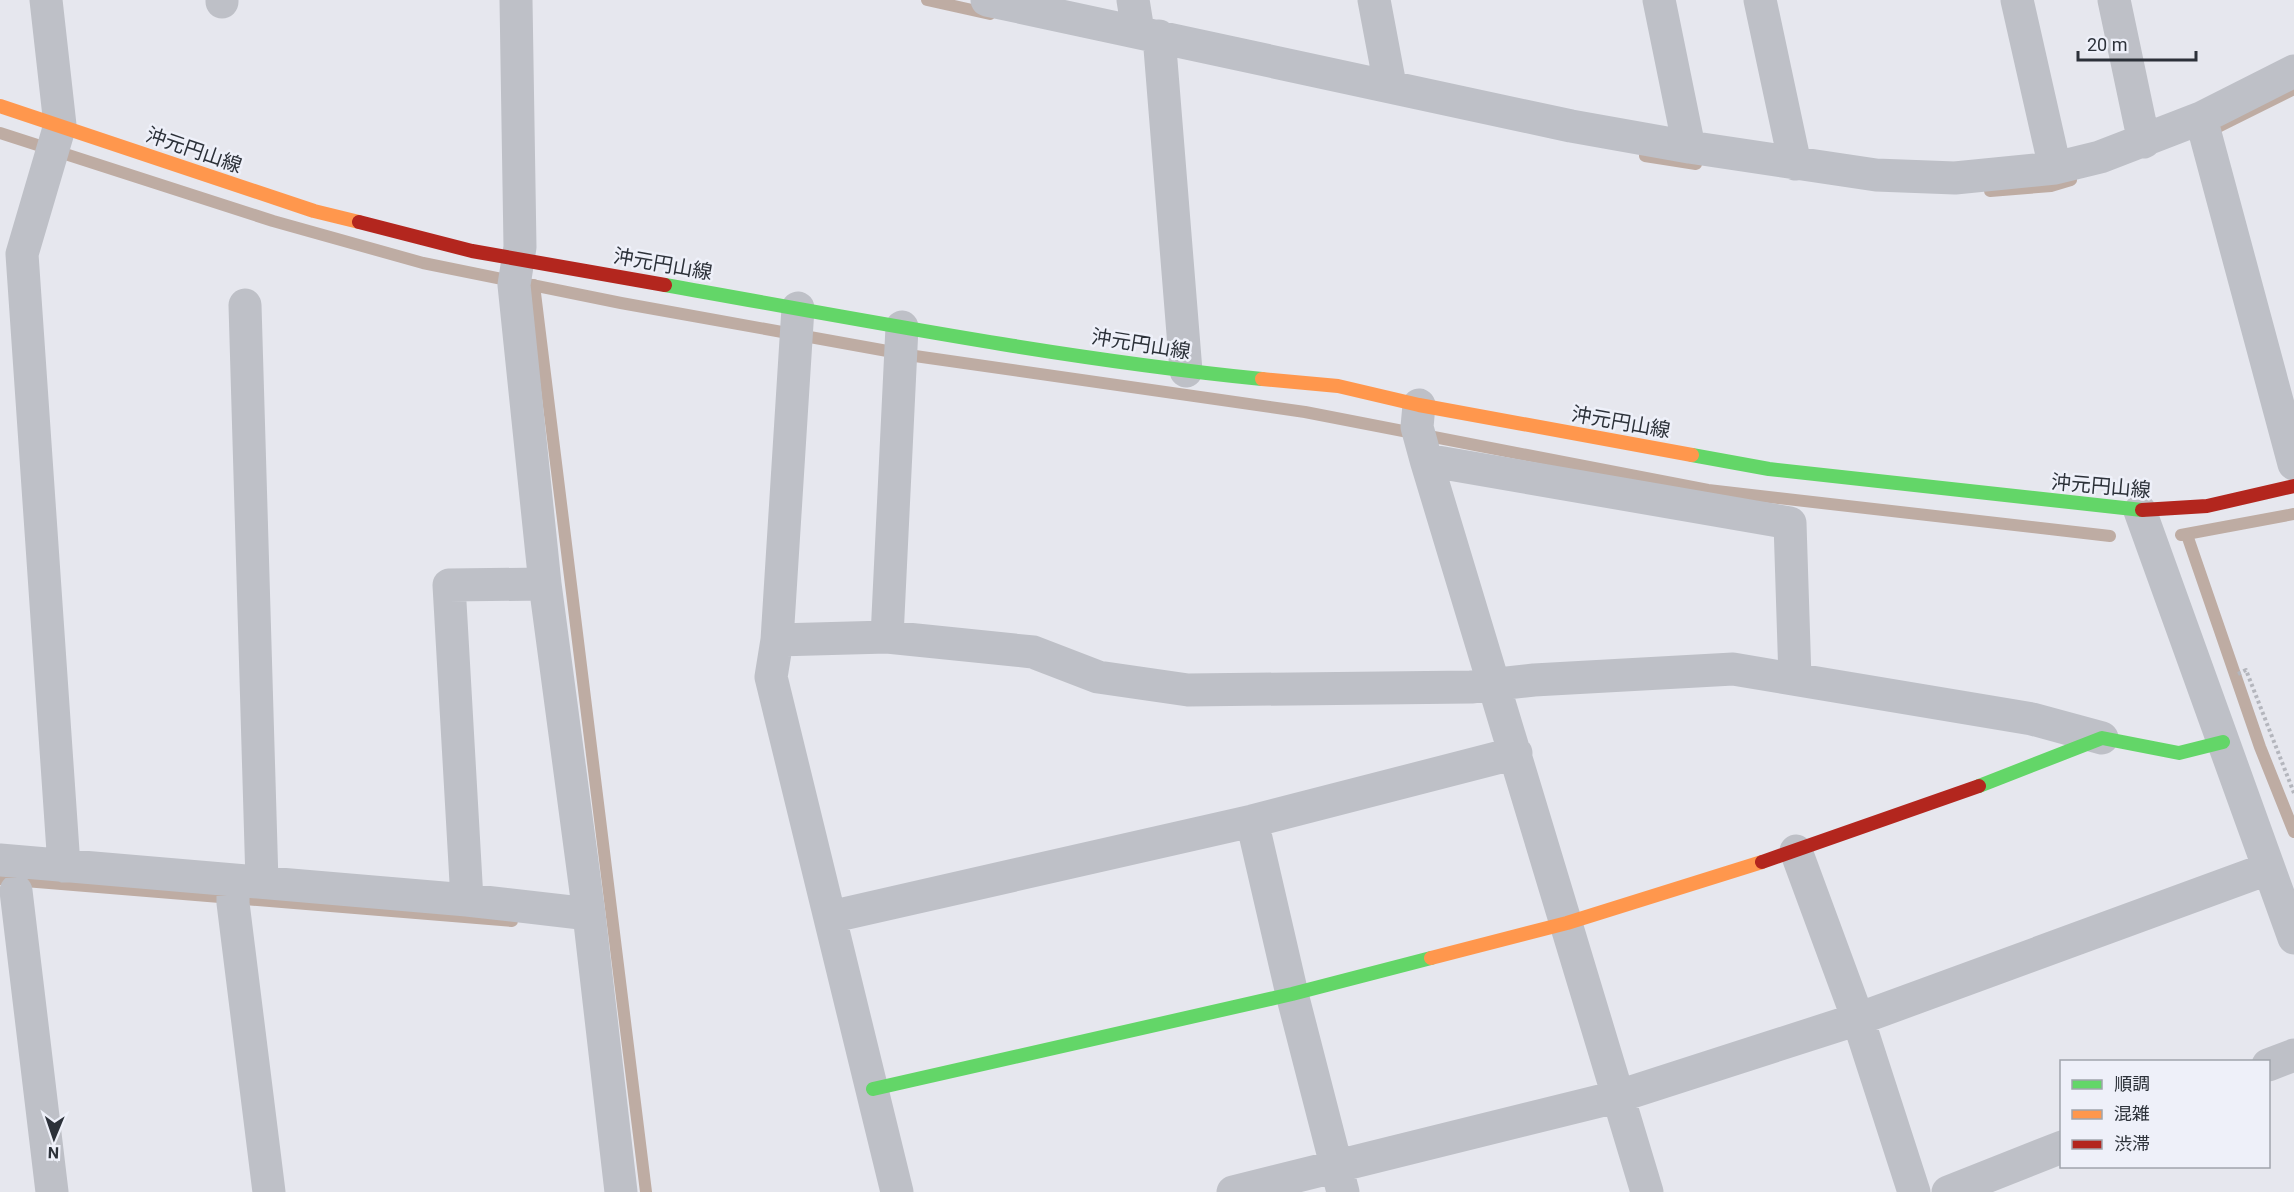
<svg xmlns="http://www.w3.org/2000/svg" width="2294" height="1192" font-family="Roboto,'Noto Sans JP',sans-serif">
<rect width="100%" height="100%" fill="#e6e7ee"/>
<g fill="none" stroke-linecap="round" stroke-linejoin="round">
<path stroke="#beaca3" stroke-width="12" d="M927 0 990 14
M2212 130 2294 89
M0 133 273 221 423 263 621 303 915 356 1305 412 1708 490 2110 536
M1645 156 1696 164
M1990 191 2051 186 2071 180
M534 285 646 1192
M2181 535 2294 514
M2187 535 2260 747 2294 832
M0 879 512 921"/>
<path stroke="#b4b6bd" stroke-width="4" stroke-dasharray="3 3" stroke-linecap="butt" d="M2238 674 2246 670 2294 793"/>
<path stroke="#bec0c7" stroke-width="33" d="M46 0 60 125 22 254 64 866
M222 0V2
M516 0 520 247 514 285 545 584 589 914 621 1192
M987 0 1571 126 1689 147 1876 175 1955 178 2055 168 2100 157 2201 118 2294 71
M1133 0 1138 31
M1374 0 1390 85
M1659 0 1689 147
M1760 0 1795 164
M2017 0 2055 168
M2114 0 2144 142
M1159 36 1186 371
M2201 118 2294 464
M245 305 262 882
M798 308 777 640 771 677 897 1192
M1419 405 1417 427 1426 460 1647 1192
M1426 460 1790 523 1795 679
M2140 511 2294 938
M887 637 902 327
M777 640 887 637 1033 652 1098 677 1188 690 1471 687 1534 680 1733 669 2032 719 2102 738
M1252 821 1292 994 1343 1192
M1796 851 1858 1019 1914 1192
M0 860 467 900 589 914
M233 880V903L269 1192
M16 891 52 1192
M467 900 449 585 545 584
M830 917 1252 821 1516 753
M2268 1065 2294 1055
M1233 1192 1616 1097 1858 1019 2267 869
M1948 1192 2062 1147"/>
<path stroke="#63d668" stroke-width="14" d="M665 285C863 320 1062 359 1262 379
M1692 455 1769 469 2142 510
M1979 786 2102 738 2179 753 2223 742
M873 1089 1292 994 1431 958"/>
<path stroke="#ff974d" stroke-width="14" d="M0 106 314 211 359 222
M1262 379 1338 386 1419 405 1692 455
M1431 958 1567 923 1762 862"/>
<path stroke="#b3261e" stroke-width="14" d="M359 222 472 251 665 285
M2142 510 2207 506 2294 486
M1762 862 1979 786"/>
</g>
<g text-anchor="middle" stroke-width="5" stroke-linejoin="round" paint-order="stroke">
<g font-size="20" fill="#2c3139" stroke="#eef0f9">
<text transform="translate(194 150) rotate(19)" y="7">沖元円山線</text>
<text transform="translate(663 264) rotate(10)" y="7">沖元円山線</text>
<text transform="translate(1141 344) rotate(9)" y="7">沖元円山線</text>
<text transform="translate(1621 422) rotate(10)" y="7">沖元円山線</text>
<text transform="translate(2101 486) rotate(5)" y="7">沖元円山線</text>
</g>
</g>
<rect x="2060" y="1060" width="210" height="108" fill="#eef0f9" stroke="#a0a4ac" stroke-width="1.5"/>
<rect x="2072" y="1080" width="30" height="9" fill="#63d668" stroke="#a0a4ac" stroke-width="1.5"/>
<text x="2114" y="1090" font-size="18" fill="#2c3139">順調</text>
<rect x="2072" y="1110" width="30" height="9" fill="#ff974d" stroke="#a0a4ac" stroke-width="1.5"/>
<text x="2114" y="1120" font-size="18" fill="#2c3139">混雑</text>
<rect x="2072" y="1140" width="30" height="9" fill="#b3261e" stroke="#a0a4ac" stroke-width="1.5"/>
<text x="2114" y="1150" font-size="18" fill="#2c3139">渋滞</text>
<g transform="translate(54 1138) rotate(182)" stroke="#eef0f9" stroke-width="4.5" paint-order="stroke">
<path d="M0-4.5L10 22L0 15L-10 22Z" fill="#2c3139"/>
<text y="-9" font-size="16" font-weight="bold" text-anchor="middle" fill="#2c3139">N</text>
</g>
<path d="M2078 51v9h118v-9" fill="none" stroke="#2c3139" stroke-width="3"/>
<text x="2087" y="51" font-size="18" fill="#2c3139" stroke="#eef0f9" stroke-width="4.5" paint-order="stroke">20 m</text>
</svg>
